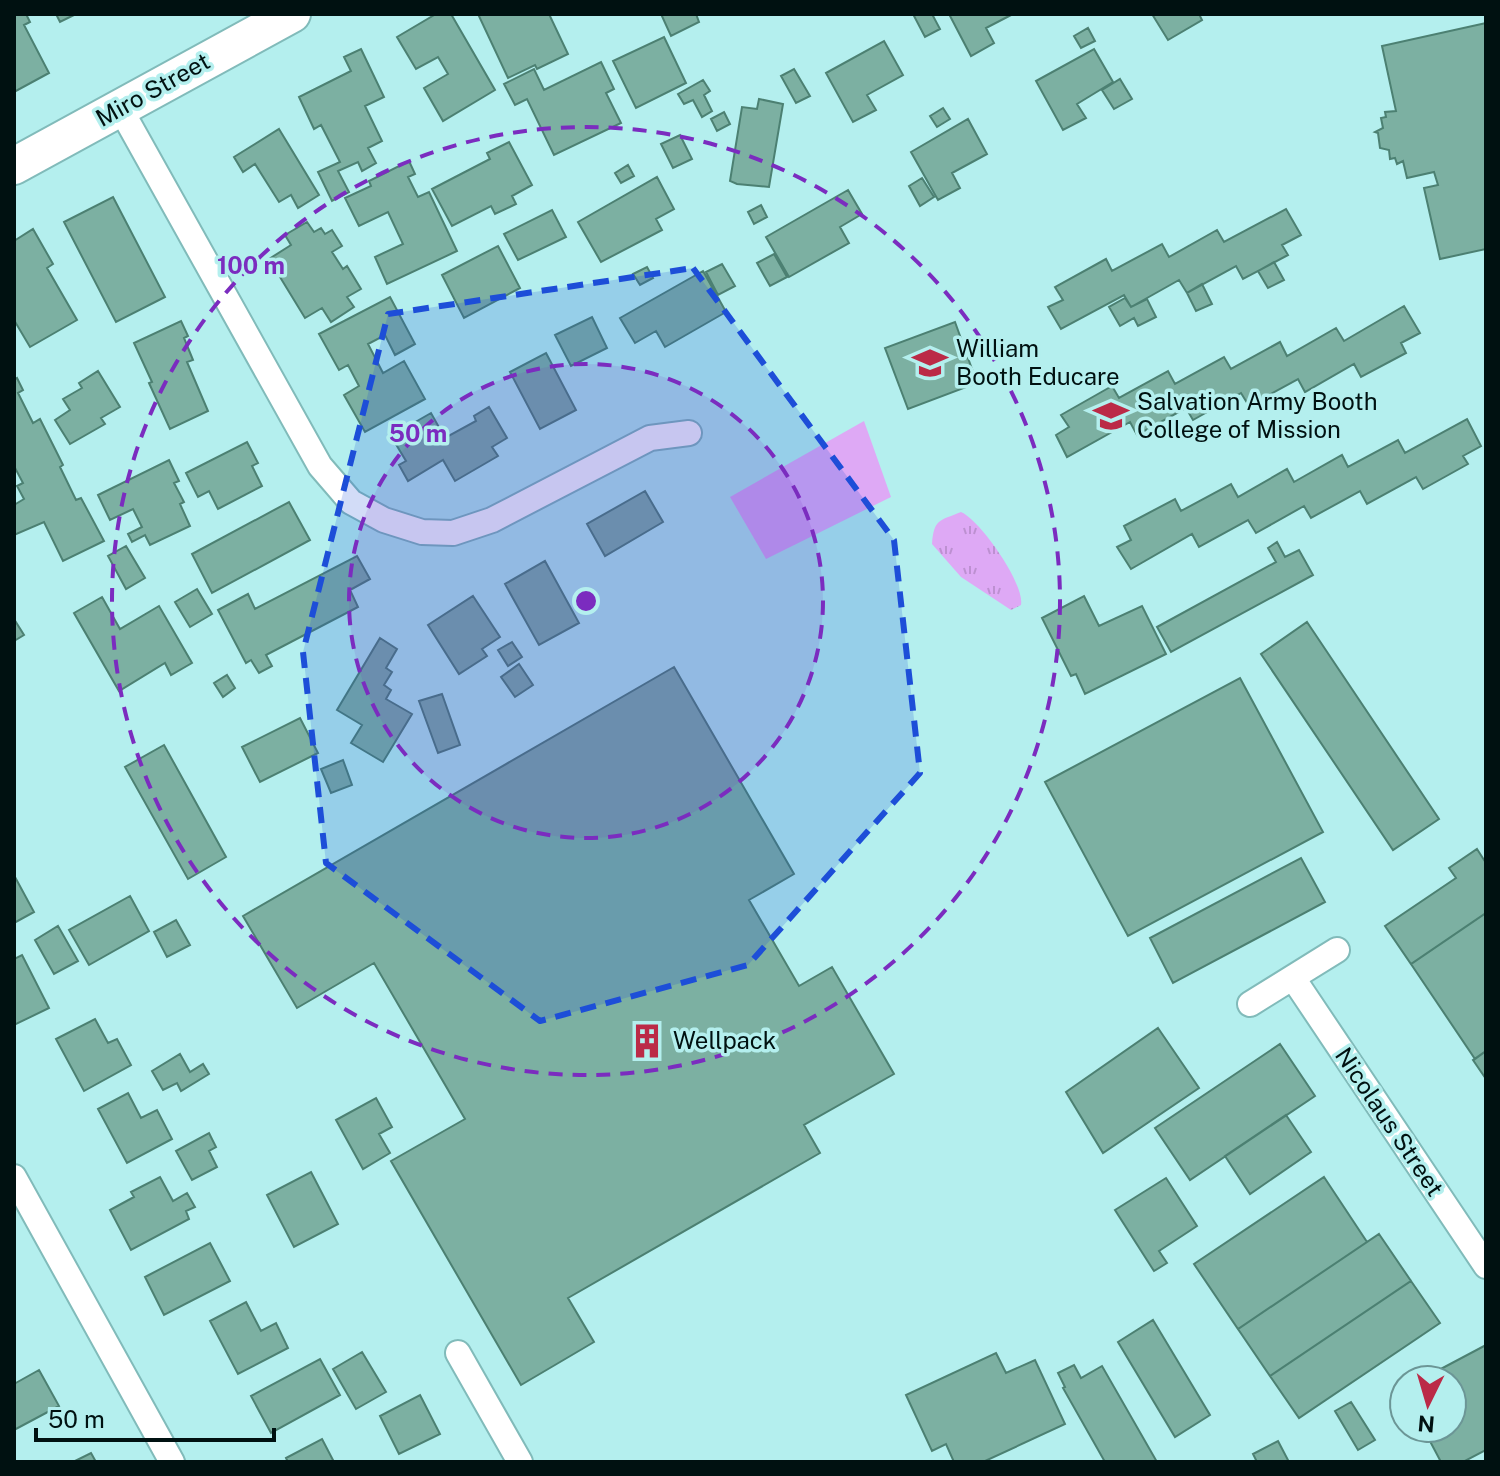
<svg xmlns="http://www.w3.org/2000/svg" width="1500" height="1476" font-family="'Public Sans',sans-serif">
<defs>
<pattern id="park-tufts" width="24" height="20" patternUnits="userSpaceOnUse" patternTransform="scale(2)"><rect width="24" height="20" fill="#dea9f5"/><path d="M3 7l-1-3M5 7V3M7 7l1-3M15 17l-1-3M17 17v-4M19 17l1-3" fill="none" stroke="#bd90d1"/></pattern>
</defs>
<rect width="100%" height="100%" fill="#b4efee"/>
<path fill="#dea9f5" d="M864 421 891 497 766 559 730 497Z"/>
<path fill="url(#park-tufts)" d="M961 512C980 520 1025 584 1021 605L1011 610 961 577 932 544C934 519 939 521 961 512Z"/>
<path fill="#7cb0a2" stroke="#4c8072" stroke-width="2" d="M14 14H26L30 22 24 25 49 73 14 92Z
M56 14H76L60 22Z
M436 14H451L495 90 443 121 424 88 448 74 438 57 416 69 397 37Z
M478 14H549L568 54 537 69 535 65 508 78Z
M661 14H696L699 22 671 36Z
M913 14H932L940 29 925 37Z
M949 14H1013L986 28 994 43 971 56Z
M1152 14H1199L1202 20 1168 40Z
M1486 23V249L1440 259 1424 188 1438 185 1434 172 1407 178 1403 161 1397 164 1395 158 1390 159 1389 150 1380 148 1378 133 1375 132 1383 128 1381 118 1386 117 1385 112 1396 111 1382 46Z
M1088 28 1095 41 1081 48 1074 36Z
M664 37 686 83 636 108 613 61Z
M884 41 903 75 867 95 876 110 853 122 826 73Z
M361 49 384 97 365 106 382 141 368 148 376 163 362 171 358 162 338 171 349 192 332 201 318 172 340 162 321 125 314 129 299 97 351 71 344 57Z
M1094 49 1113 82 1077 104 1086 118 1063 130 1036 81Z
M601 62 614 89 606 93 621 123 554 155 527 99 515 105 504 84 534 69 544 90Z
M794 69 810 96 796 103 781 76Z
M1120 79 1132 99 1114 109 1102 90Z
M703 80 710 91 704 95 712 111 702 117 693 100 684 104 678 94Z
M759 99 783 104 769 187 737 184 730 181 742 107 757 109Z
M943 108 950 119 937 127 930 116Z
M724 112 730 124 717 131 711 119Z
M968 119 987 154 952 173 960 188 938 200 911 152Z
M279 129 319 195 298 208 291 195 279 202 255 164 243 172 234 157Z
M680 135 692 159 673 168 661 144Z
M509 142 532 185 512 196 516 204 495 214 491 206 452 226 432 189 490 159 487 153Z
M409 161 415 174 408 177 418 197 429 192 457 251 387 284 375 257 403 244 388 212 359 226 345 198 371 186 369 181Z
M628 165 634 176 621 183 615 173Z
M657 177 674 209 656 219 662 230 601 262 578 222Z
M922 178 934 197 920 206 909 186Z
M848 190 862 214 840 227 849 243 789 277 766 237Z
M113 197 165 297 116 322 64 222Z
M761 205 767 217 754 224 748 212Z
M1286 209 1301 235 1282 245 1288 255 1243 279 1236 266 1187 293 1179 280 1131 307 1124 295 1061 329 1048 307 1063 300 1055 287 1106 259 1112 271 1162 244 1169 257 1217 230 1224 242Z
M552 210 566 237 518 260 504 234Z
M307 222 314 232 321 228 325 234 332 230 342 246 332 252 343 269 347 266 361 289 347 297 354 307 331 322 322 308 305 318 269 259 291 245 285 235Z
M33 229 53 264 47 268 77 320 30 347 14 320V241Z
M498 246 520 288 464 318 442 275Z
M774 254 787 277 770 286 757 263Z
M1274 262 1284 280 1268 288 1258 271Z
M722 264 735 286 718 295 706 272Z
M647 267 653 278 640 285 633 274Z
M703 271 726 312 665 347 656 331 635 343 620 318Z
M1202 284 1212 304 1196 311 1187 293Z
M390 297 415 344 395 355 385 335 368 344 383 373 404 361 425 399 365 432 344 395 359 386 348 365 339 370 319 334Z
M1125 298 1131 307 1147 299 1156 317 1138 326 1134 318 1120 326 1109 307Z
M1404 306 1420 333 1401 343 1406 353 1361 377 1354 364 1305 392 1298 379 1249 406 1241 393 1193 420 1186 408 1137 435 1130 422 1067 457 1056 435 1069 427 1061 415 1112 386 1119 398 1168 371 1175 384 1224 357 1231 369 1280 342 1287 356 1336 328 1344 341Z
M592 317 607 348 571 366 555 335Z
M181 321 188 336 184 338 193 360 187 362 208 411 170 429 149 383 152 382 134 343Z
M955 322 977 383 908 409 885 348Z
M546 353 576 410 540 429 510 372Z
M98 371 120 407 101 418 105 424 70 444 55 420 70 410 63 399 82 388 79 383Z
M17 378 23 390 18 393 33 423 40 419 63 465 60 467 76 500 81 498 104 541 63 561 44 522 14 535V505L24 499 17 486 23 483 14 466V380Z
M489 407 507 438 492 447 498 456 455 481 443 460 408 481 399 465 406 461 391 436 431 413 445 438 476 421 474 416Z
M1467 419 1481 446 1463 456 1468 464 1423 489 1416 477 1367 504 1360 491 1311 518 1304 506 1256 533 1248 520 1199 547 1192 534 1131 569 1117 547 1131 540 1124 526 1175 499 1181 511 1231 484 1238 497 1287 469 1294 482 1342 455 1348 467 1398 440 1405 453Z
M247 442 258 463 252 466 262 486 218 509 209 491 198 497 186 473Z
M169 460 179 481 174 483 184 502 180 504 190 526 150 545 145 535 132 542 128 534 142 527 133 509 110 520 98 495Z
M645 491 663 522 605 556 587 524Z
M289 502 310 540 212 593 192 554Z
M1277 542 1285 557 1299 550 1313 575 1171 652 1157 627 1276 562 1268 548Z
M126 546 145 578 126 589 108 556Z
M357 556 370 579 350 590 358 607 266 655 272 666 259 673 251 660 246 663 218 610 248 594 255 609Z
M545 561 579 623 539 645 505 584Z
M197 589 212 614 190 627 175 602Z
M473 596 500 637 482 649 487 656 459 674 428 625Z
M1084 596 1099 626 1142 606 1166 654 1085 694 1076 674 1071 676 1042 618Z
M102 597 120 629 159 606 192 663 171 675 165 663 119 691 74 613Z
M14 619 24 635 14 641Z
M1307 622 1439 819 1393 850 1261 654Z
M380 638 397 649 386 668 392 672 384 685 391 690 386 699 412 714 383 762 351 743 362 725 337 710Z
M512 642 522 657 508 666 498 650Z
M519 664 533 685 515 697 501 677Z
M674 667 794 874 749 900 799 986 832 967 894 1074 804 1125 820 1153 568 1298 594 1342 521 1385 391 1161 465 1119 374 963 297 1008 243 916Z
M227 675 235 688 223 697 214 683Z
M1240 678 1323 832 1128 936 1045 782Z
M442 694 460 745 438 753 419 701Z
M300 718 318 753 260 782 242 747Z
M164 745 226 857 188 879 125 767Z
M343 760 352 785 331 793 321 769Z
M1477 849 1486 863V913L1411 964 1385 926 1456 878 1449 868Z
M1301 858 1325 902 1173 983 1150 938Z
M15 877 34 912 14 923V878Z
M130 896 149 931 89 965 69 930Z
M1486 913V1051L1475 1059 1411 964Z
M176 920 190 945 167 957 154 932Z
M58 926 78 961 54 974 35 940Z
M22 955 49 1008 14 1025V959Z
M95 1019 108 1043 117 1039 131 1065 84 1091 56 1039Z
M1158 1028 1199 1088 1103 1153 1066 1092Z
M1280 1044 1315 1096 1190 1180 1155 1128Z
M1486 1051V1079L1473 1060Z
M180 1054 190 1072 203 1064 209 1074 181 1091 177 1083 163 1090 152 1071Z
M128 1093 141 1118 157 1110 172 1139 127 1163 98 1109Z
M376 1098 392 1127 379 1134 390 1153 363 1169 336 1120Z
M1286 1115 1311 1152 1250 1194 1225 1156Z
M209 1133 216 1147 209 1151 217 1167 192 1180 176 1151Z
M311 1172 338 1224 294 1247 267 1195Z
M160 1177 173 1201 187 1193 195 1207 186 1211 189 1219 131 1250 110 1210 134 1197 131 1192Z
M1324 1177 1367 1242 1238 1329 1194 1264Z
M1166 1178 1197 1226 1159 1251 1167 1263 1154 1271 1115 1210Z
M1379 1234 1411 1281 1270 1376 1238 1329Z
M210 1243 230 1281 164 1315 145 1277Z
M1411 1281 1440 1323 1299 1418 1270 1376Z
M246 1302 261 1331 276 1323 288 1348 238 1374 210 1321Z
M1153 1320 1210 1415 1175 1437 1118 1342Z
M1486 1345V1450L1463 1462H1441L1423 1428H1452V1380H1420Z
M362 1352 386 1392 356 1409 333 1369Z
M996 1353 1006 1373 1035 1360 1065 1424 983 1462H954L946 1444 932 1451 906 1395Z
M320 1359 340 1395 271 1433 251 1396Z
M1074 1365 1081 1378 1102 1366 1157 1462H1105L1063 1388 1065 1387 1058 1373Z
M39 1370 59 1406 14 1430V1384Z
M420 1395 440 1434 399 1454 380 1416Z
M1351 1402 1375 1440 1358 1450 1335 1411Z
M322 1439 334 1462H288L286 1458Z
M1278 1441 1289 1462H1257L1253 1454Z
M91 1453 96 1462H73Z"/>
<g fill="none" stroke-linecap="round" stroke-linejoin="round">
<g stroke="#81bbba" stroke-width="28">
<path id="street" d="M120 108 320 466 351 502 384 520 422 532 453 533 492 520 650 438 689 433
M1293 978 1486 1266
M1250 1004 1337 950
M14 1177 172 1462
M458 1353 520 1462"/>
</g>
<g stroke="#81bbba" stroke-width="40">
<path id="secondary" d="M14 166 292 14"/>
</g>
<use href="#street" stroke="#fff" stroke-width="24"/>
<use href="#secondary" stroke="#fff" stroke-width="36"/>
</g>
<path fill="#1d4ed8" fill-opacity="0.2" stroke="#1d4ed8" stroke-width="6" stroke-dasharray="16 10" stroke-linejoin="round" d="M693 268 894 540 920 773 748 965 540 1021 326 863 303 652 388 314Z"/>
<circle cx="586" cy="601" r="237" fill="#7b2cbf" fill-opacity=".12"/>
<g fill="none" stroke="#7b2cbf" stroke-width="4" stroke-dasharray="14 10">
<circle cx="586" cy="601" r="237"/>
<circle cx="586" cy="601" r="474"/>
</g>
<defs>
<g id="school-bare" transform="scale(2.76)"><path d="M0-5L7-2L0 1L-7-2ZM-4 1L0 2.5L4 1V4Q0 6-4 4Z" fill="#bb2a47" stroke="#b4efee" stroke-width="2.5" paint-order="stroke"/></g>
<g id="university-bare" transform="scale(2.76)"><path d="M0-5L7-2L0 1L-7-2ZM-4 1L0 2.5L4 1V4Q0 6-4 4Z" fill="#bb2a47" stroke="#b4efee" stroke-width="2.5" paint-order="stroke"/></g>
<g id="building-bare" transform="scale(2.76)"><path d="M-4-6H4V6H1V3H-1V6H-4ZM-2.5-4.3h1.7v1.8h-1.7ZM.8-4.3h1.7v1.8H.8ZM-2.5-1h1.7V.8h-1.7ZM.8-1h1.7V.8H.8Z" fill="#bb2a47" stroke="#b4efee" stroke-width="2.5" paint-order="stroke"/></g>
</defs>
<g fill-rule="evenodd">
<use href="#school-bare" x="930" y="363"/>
<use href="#university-bare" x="1111" y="416"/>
<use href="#building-bare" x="647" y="1041"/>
</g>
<g text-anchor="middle" stroke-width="7" stroke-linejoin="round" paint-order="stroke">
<g font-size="24" fill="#011" stroke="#b4efee">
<text transform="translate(153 90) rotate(-29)" y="8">Miro Street</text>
<text transform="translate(1389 1122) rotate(56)" y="8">Nicolaus Street</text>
</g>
<g font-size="24" fill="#011" stroke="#b4efee" text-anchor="start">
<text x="956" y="357">William<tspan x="956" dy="28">Booth Educare</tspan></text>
<text x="1137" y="410">Salvation Army Booth<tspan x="1137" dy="28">College of Mission</tspan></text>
<text x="673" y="1049">Wellpack</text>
</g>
</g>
<circle cx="586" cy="601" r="12" fill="#7b2cbf" stroke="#b4efee" stroke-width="4"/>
<g font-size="24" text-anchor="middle" font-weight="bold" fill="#7b2cbf" stroke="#b4efee" stroke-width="7" stroke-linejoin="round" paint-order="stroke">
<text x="251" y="274">100 m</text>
<text x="418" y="442">50 m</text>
</g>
<rect width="1500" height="1476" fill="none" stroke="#001111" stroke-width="32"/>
<g transform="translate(1428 1404) rotate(185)"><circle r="38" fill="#b4efee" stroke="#6c9696" stroke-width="2"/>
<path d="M0-6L14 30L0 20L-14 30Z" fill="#bb2a47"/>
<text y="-12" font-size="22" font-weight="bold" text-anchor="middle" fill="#001111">N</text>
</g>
<path d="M36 1428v12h238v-12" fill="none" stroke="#001111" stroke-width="4"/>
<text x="48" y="1428" font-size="24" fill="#001111" stroke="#b4efee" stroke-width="6" paint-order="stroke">50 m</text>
</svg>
